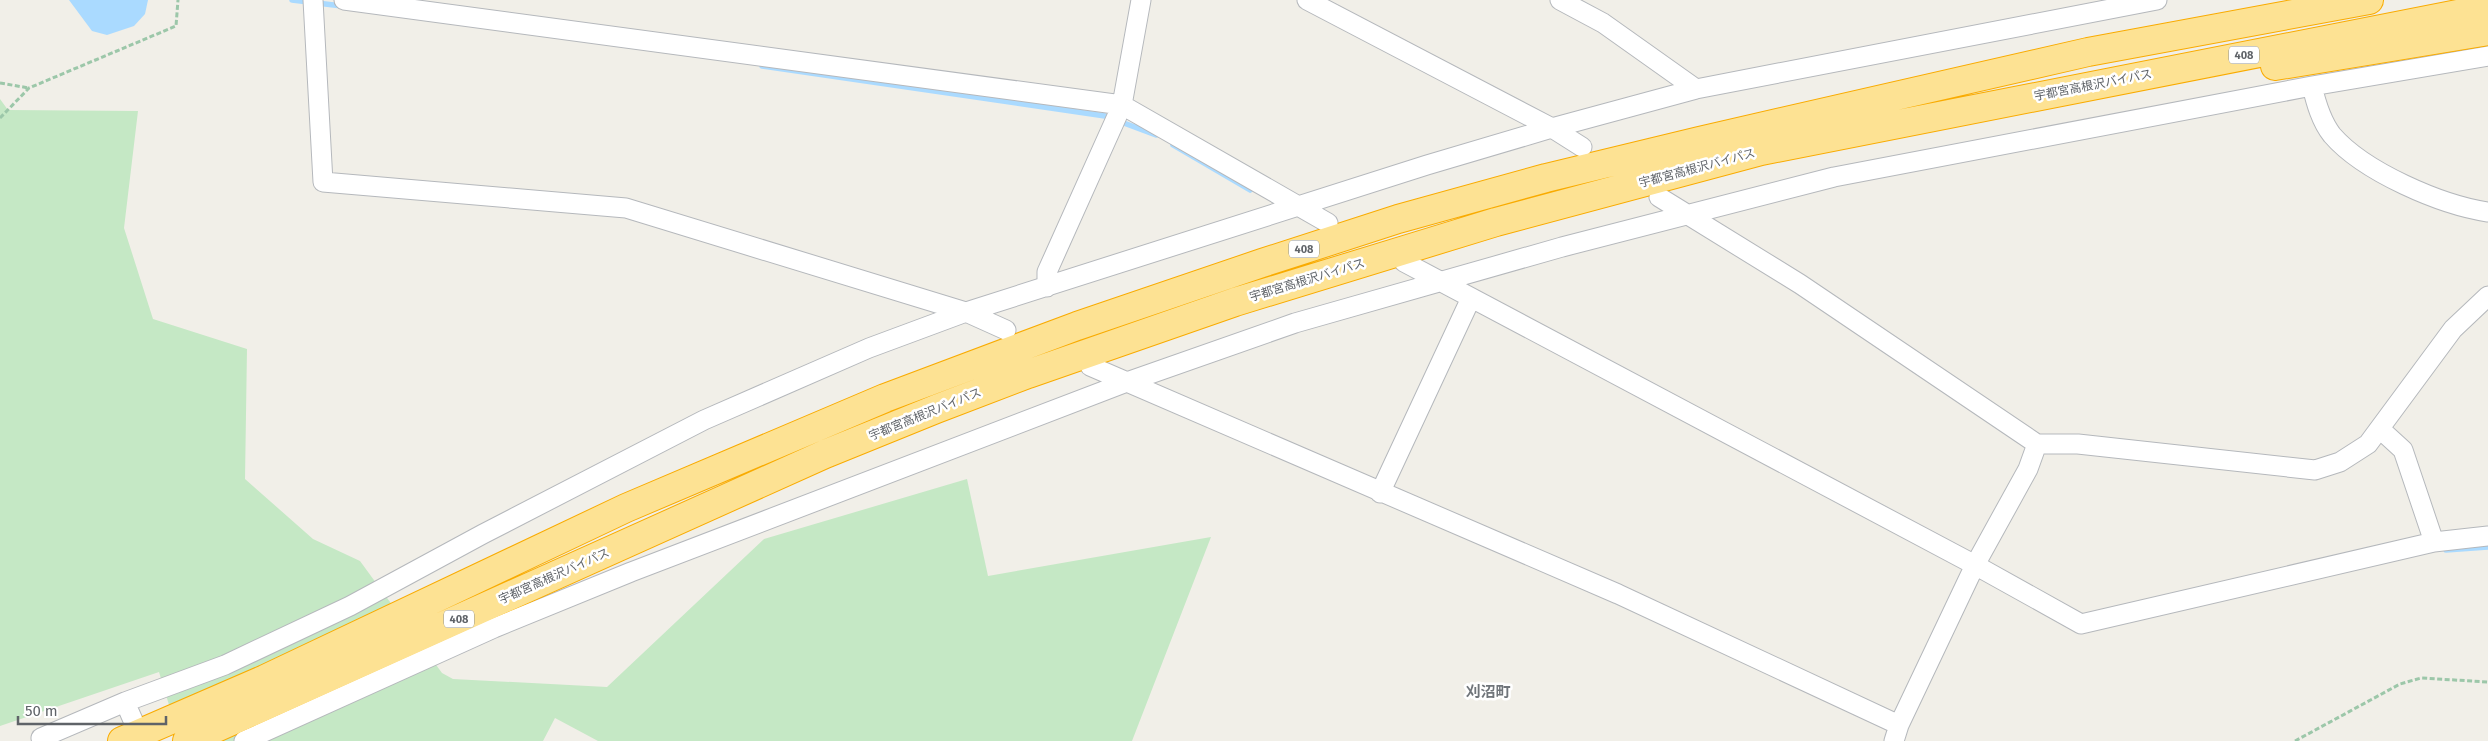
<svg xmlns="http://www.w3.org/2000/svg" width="2488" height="741" font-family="'Fira Sans','Noto Sans JP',sans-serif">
<rect width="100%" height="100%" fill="#f1efe8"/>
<path fill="#c5e8c5" d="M0 99 8 110 138 111 124 228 153 319 247 349 245 479 313 539 360 561 442 673 453 679 607 687 764 539 967 479 988 576 1211 537 1132 741H598L555 718 543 741H180L159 672 0 726Z"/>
<path fill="#aadaff" d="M69 0H148L145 14 134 26 107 35 92 31Z"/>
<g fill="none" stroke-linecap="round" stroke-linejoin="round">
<path stroke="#aadaff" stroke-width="5.5" d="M292 0 342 6
M762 66 1105 116 1156 135
M1173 145 1250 190
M2446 550 2488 547"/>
<g stroke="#b5b8bc" stroke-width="21">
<path id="minor" d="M313 0 323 182 626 208 966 312 1006 330
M344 0 1122 105 1328 223
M1307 0 1552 128 1582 147
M1560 0 1603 23 1696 89
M2312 86C2316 103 2321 121 2332 135 2364 172 2441 205 2488 212
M1659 197 1800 284 2037 444H2078L2315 470 2340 462 2368 444 2453 329 2488 296
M1404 262 1975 565 2081 624 2434 542 2488 536
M1047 287V272L1122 105 1141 0
M1090 366 1618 594 1899 725
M2380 429 2403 450 2434 542
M1380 493 1471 298
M125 702 142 741
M41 738 125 702 225 665 350 606 483 534 704 420 869 348 966 312 1427 165 1552 128 1696 89 2157 0
M244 741 494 628 631 572 1127 382 1295 323 1562 247 1834 177 2312 86 2488 56
M1894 741 1899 725 1975 565 2028 469 2037 444"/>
</g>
<g stroke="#f9ab00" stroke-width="30">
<path id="highway" d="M2275 66 2488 31
M122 741 265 679 626 508 885 398 1077 326 1262 263 1398 219 1546 178 1699 141 2088 52 2369 0
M187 741 825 454 936 409 1028 374 1235 302 1496 222 1761 151 2488 8"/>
</g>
<path stroke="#9cc7a9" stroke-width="3" stroke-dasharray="5 2.5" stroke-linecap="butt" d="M0 83 29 88
M0 118 29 88 176 26 178 0
M2295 741 2400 684 2421 678 2488 682"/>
<use href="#minor" stroke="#fff" stroke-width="19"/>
<use href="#highway" stroke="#fde293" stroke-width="28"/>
</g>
<g text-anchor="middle" stroke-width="5" stroke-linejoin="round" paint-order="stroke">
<g fill="#fff" stroke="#8f9295" stroke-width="1">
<rect x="2229" y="46.5" width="30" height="17" rx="4"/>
<rect x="1289" y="240.5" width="30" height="17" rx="4"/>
<rect x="444" y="610.5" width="30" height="17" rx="4"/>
</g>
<g font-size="11" font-weight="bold" fill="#5f6368">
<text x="2244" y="59">408</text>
<text x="1304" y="253">408</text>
<text x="459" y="623">408</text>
</g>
<g font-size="12" fill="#5f6368" stroke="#fff">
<text transform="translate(2093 85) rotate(-11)" y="4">宇都宮高根沢バイパス</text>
<text transform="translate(1697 168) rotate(-15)" y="4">宇都宮高根沢バイパス</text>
<text transform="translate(1307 280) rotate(-17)" y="4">宇都宮高根沢バイパス</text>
<text transform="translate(925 414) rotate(-22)" y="4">宇都宮高根沢バイパス</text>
<text transform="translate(554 576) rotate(-24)" y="4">宇都宮高根沢バイパス</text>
</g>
<g font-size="15" font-weight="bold" fill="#70757a" stroke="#fff">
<text x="1488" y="697">刈沼町</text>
</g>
</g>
<path d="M18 716v8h148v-8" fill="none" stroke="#5f6368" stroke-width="2.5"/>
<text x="25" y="716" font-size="15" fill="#5f6368" stroke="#ffffff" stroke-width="4" paint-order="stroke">50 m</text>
</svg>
